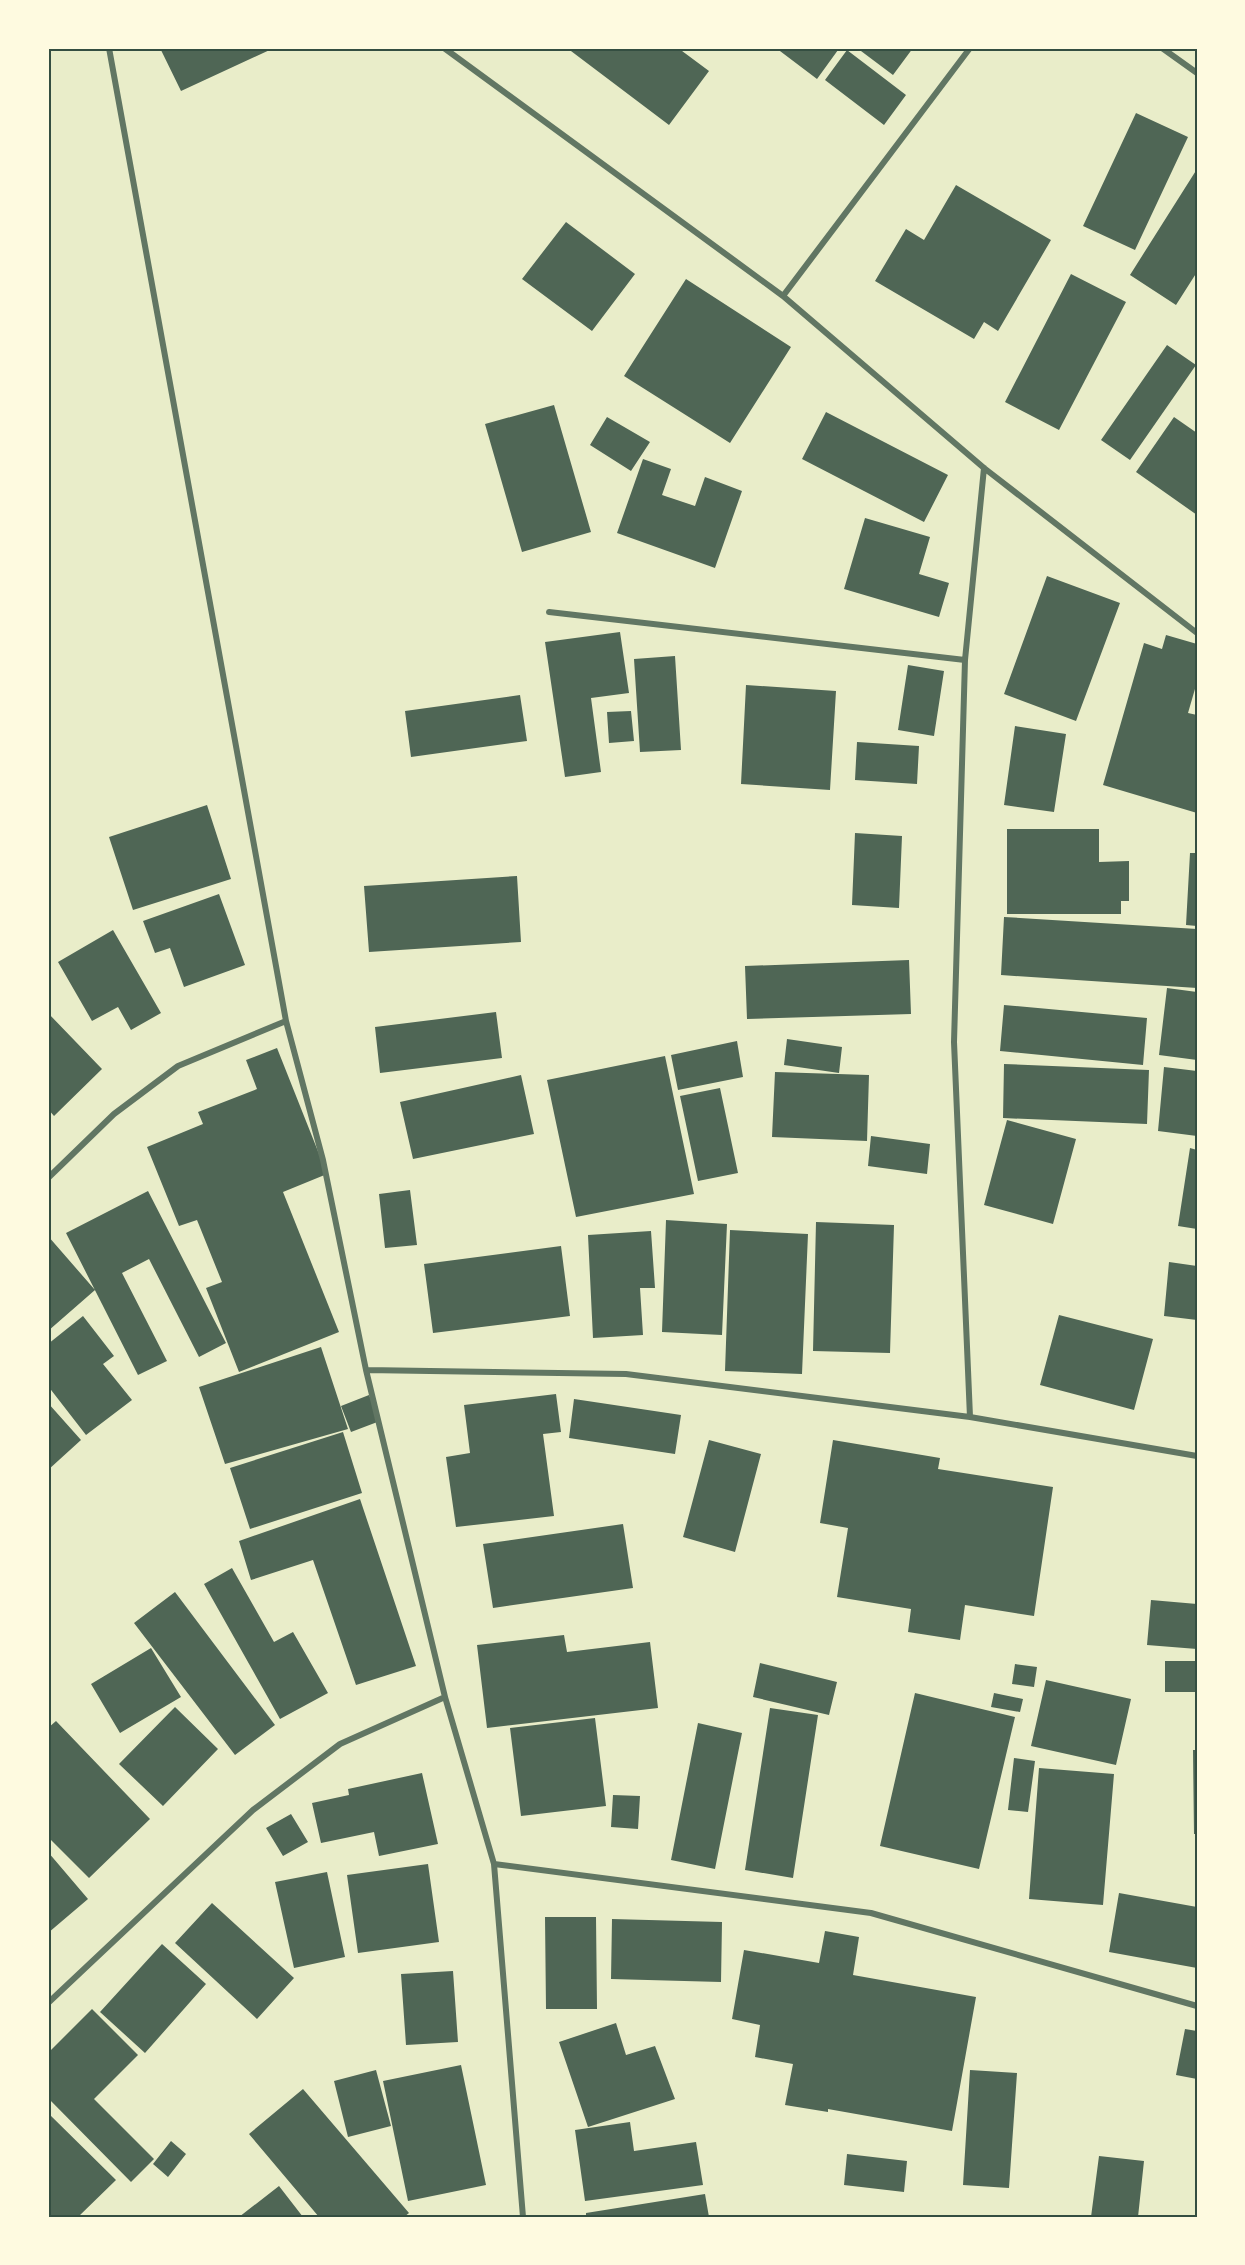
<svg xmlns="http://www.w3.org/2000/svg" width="1245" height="2265" font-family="Poppins,sans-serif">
<rect width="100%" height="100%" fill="#e9edc9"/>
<path fill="#4f6655" d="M160 48H274L181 91Z
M567 48H678L709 71 669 125Z
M776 48H835L838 50 817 79Z
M857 48H913L893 75Z
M847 50 906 95 884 125 825 80Z
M1136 113 1188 137 1135 250 1083 226Z
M1197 169V272L1176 305 1130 275Z
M956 185 1051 240 998 331 984 322 974 339 875 281 906 229 924 240Z
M566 222 635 274 592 331 522 279Z
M1071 274 1126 302 1059 430 1005 402Z
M686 279 791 347 730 443 624 376Z
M1167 345 1196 365 1130 460 1101 440Z
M554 405 591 532 522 552 485 424Z
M826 412 948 475 924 522 802 459Z
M607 417 650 442 631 471 590 445Z
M1174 417 1197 433V515L1136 472Z
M643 459 671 469 662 495 695 506 705 477 742 491 715 568 617 533Z
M865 518 930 537 919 574 949 583 939 617 844 589Z
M1047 576 1120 603 1076 721 1004 694Z
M620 632 629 693 591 698 601 772 565 777 545 642Z
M1166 635 1197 644V682L1188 713 1197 715V813L1103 785 1144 643 1162 649Z
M675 656 681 750 640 752 634 659Z
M908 665 944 671 934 736 898 730Z
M746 685 836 691 830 790 741 784Z
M520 695 527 741 411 757 405 711Z
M631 711 634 741 609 743 607 712Z
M1015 726 1066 734 1054 812 1004 805Z
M857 742 919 746 917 784 855 780Z
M207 805 231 879 133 910 109 837Z
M1007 829H1099V862L1129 861V901H1121V914H1007Z
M855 833 902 836 899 908 852 905Z
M1190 853H1197V926L1186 925Z
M517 876 521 942 369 952 364 886Z
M219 894 245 965 184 987 170 948 155 953 143 921Z
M1004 917 1197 929V988L1001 975Z
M113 930 161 1013 131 1030 118 1007 92 1021 58 962Z
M909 960 911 1014 747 1019 745 966Z
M1167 988 1197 992V1060L1159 1055Z
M1004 1005 1147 1018 1143 1065 1000 1051Z
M496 1012 502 1058 380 1073 375 1027Z
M48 1013 102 1069 54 1116 48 1109Z
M787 1039 842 1047 839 1073 784 1065Z
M737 1041 743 1077 678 1090 671 1055Z
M277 1048 327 1174 283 1192 339 1332 239 1372 206 1288 222 1282 197 1220 179 1226 147 1147 203 1124 198 1112 257 1089 246 1060Z
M665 1056 694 1194 576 1217 547 1080Z
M1004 1064 1149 1070 1147 1124 1003 1118Z
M1164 1067 1197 1071V1136L1158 1131Z
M775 1072 869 1075 867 1141 772 1137Z
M521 1075 534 1134 413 1159 400 1102Z
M720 1088 738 1173 698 1181 680 1096Z
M1007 1120 1076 1139 1053 1224 984 1205Z
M871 1136 930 1144 927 1174 868 1166Z
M1190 1148 1197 1150V1229L1178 1226Z
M410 1190 417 1245 385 1248 379 1194Z
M148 1191 226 1343 199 1357 149 1259 122 1273 167 1361 138 1375 66 1233Z
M666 1220 727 1224 722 1335 662 1332Z
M816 1222 894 1225 890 1353 813 1351Z
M730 1230 808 1234 802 1374 725 1371Z
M651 1231 655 1288H640L643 1335 593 1338 588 1235Z
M48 1236 95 1290 48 1331Z
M561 1246 570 1316 433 1333 424 1264Z
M1169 1262 1197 1266V1320L1164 1316Z
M1059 1315 1153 1339 1134 1410 1040 1385Z
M83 1316 114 1356 103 1364 132 1400 86 1435 48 1386V1344Z
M321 1347 348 1429 225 1464 199 1387Z
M556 1394 561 1432 543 1434 554 1516 456 1527 446 1457 470 1453 464 1405Z
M369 1395 380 1421 351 1432 341 1406Z
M574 1399 681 1415 675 1454 569 1438Z
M48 1403 81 1440 48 1470Z
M343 1432 362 1493 250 1529 230 1468Z
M709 1440 761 1454 735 1552 683 1537Z
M833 1440 940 1458 938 1469 1053 1487 1034 1616 965 1605 960 1640 908 1632 911 1609 837 1597 848 1528 820 1523Z
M360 1499 416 1666 356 1685 313 1560 251 1580 239 1541Z
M623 1524 633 1588 493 1608 483 1544Z
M232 1568 274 1642 293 1632 328 1693 280 1719 204 1584Z
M175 1592 275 1725 235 1755 134 1623Z
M1151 1600 1197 1604V1649L1147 1645Z
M564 1635 567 1652 650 1642 658 1708 487 1728 477 1645Z
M151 1648 181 1697 120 1733 91 1684Z
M1165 1661H1197V1692H1165Z
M760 1663 837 1682 829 1715 753 1697Z
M1015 1664 1037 1667 1034 1687 1012 1684Z
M1046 1680 1131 1699 1116 1765 1031 1746Z
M915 1693 1015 1717 979 1869 880 1846Z
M994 1693 1023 1699 1020 1712 991 1707Z
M175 1707 218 1749 163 1806 119 1764Z
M770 1708 818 1715 793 1878 745 1870Z
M595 1718 606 1806 521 1816 510 1728Z
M56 1721 150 1819 89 1878 48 1837V1728Z
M698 1723 742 1733 715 1869 671 1860Z
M1193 1750H1197V1834H1194Z
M1014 1758 1035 1761 1028 1812 1008 1810Z
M1039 1768 1114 1774 1103 1905 1029 1899Z
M422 1773 438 1844 379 1856 374 1832 321 1843 312 1803 349 1795 348 1789Z
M613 1795 640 1796 638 1829 611 1827Z
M291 1814 308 1842 283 1856 266 1828Z
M48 1852 88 1899 48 1933Z
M428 1864 439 1942 358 1953 347 1875Z
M327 1872 345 1957 294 1968 275 1882Z
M1119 1893 1197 1907V1968L1109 1952Z
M212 1903 294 1978 257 2019 175 1943Z
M545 1917H596L597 2009H546Z
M612 1919 722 1922 721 1982 611 1979Z
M825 1931 859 1937 853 1975 976 1997 952 2131 828 2109V2112L785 2105 793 2064 755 2057 760 2025 732 2019 744 1950 819 1963Z
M162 1944 206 1984 145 2053 100 2012Z
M453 1971 458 2042 406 2045 401 1974Z
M92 2009 138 2055 94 2099 154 2159 131 2182 48 2098V2053Z
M616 2023 626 2055 655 2046 675 2099 588 2127 559 2042Z
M1185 2029 1197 2031V2079L1176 2075Z
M461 2065 486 2185 408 2201 383 2081Z
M376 2070 391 2126 348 2137 334 2081Z
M970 2070 1017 2073 1009 2188 963 2185Z
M303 2089 409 2213 404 2217H319L249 2134Z
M48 2113 116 2180 78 2217H48Z
M630 2122 634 2151 696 2142 703 2185 585 2201 575 2130Z
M171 2141 186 2154 168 2177 153 2164Z
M847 2154 907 2161 904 2192 844 2185Z
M1099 2156 1144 2161 1138 2217H1091Z
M279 2186 303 2217H239Z
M705 2194 709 2217H586V2213Z"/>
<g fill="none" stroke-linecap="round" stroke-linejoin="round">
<path stroke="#617663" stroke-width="6" d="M109 48 286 1021 323 1160 366 1370 445 1697 494 1864 523 2217
M444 48 783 296 984 468 1197 633
M1162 48 1197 73
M783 296 970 48
M549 612 965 660
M48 1178 114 1114 178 1066 286 1021
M366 1370 626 1374 970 1417 1197 1456
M970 1417 954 1042 965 660 984 468
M494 1864 871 1913 1197 2006
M48 2003 253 1810 340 1744 445 1697"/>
</g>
<rect width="1245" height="2265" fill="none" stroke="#fefae0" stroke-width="99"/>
<rect x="50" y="50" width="1146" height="2166" fill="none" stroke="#344e41" stroke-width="2"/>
</svg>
